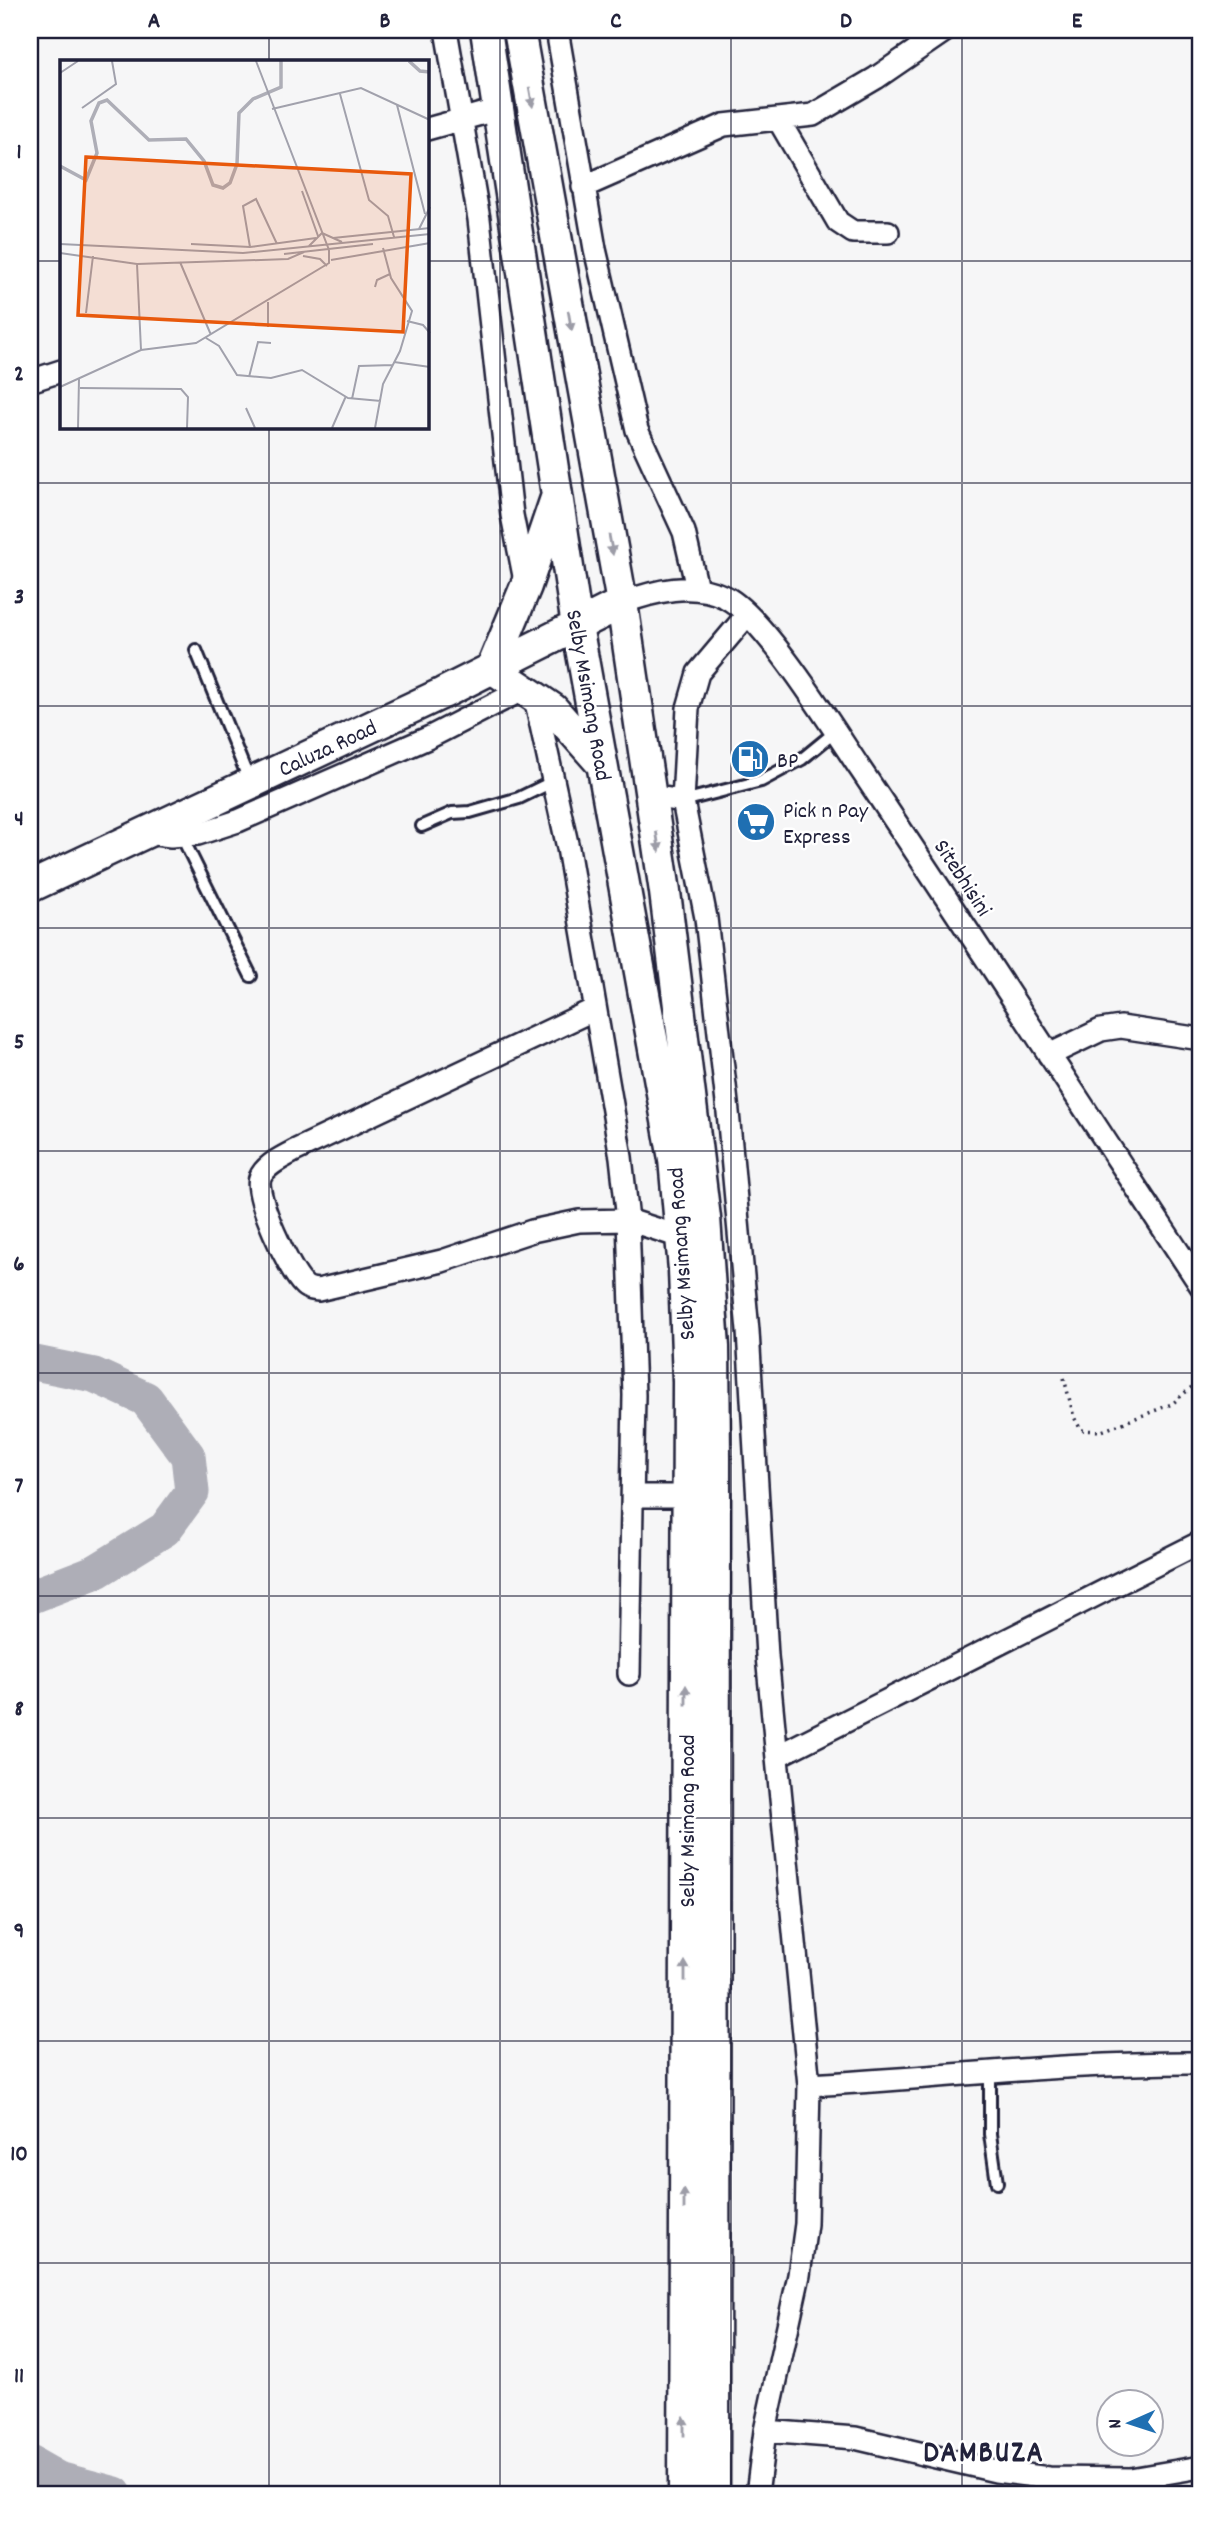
<svg xmlns="http://www.w3.org/2000/svg" width="1231" height="2524" font-family="Dekko,sans-serif">
<rect width="100%" height="100%" fill="#f6f6f7"/>
<filter id="ink" filterUnits="userSpaceOnUse"><feTurbulence type="fractalNoise" baseFrequency=".0143" numOctaves="2"/><feDisplacementMap in="SourceGraphic" scale="14" xChannelSelector="R" yChannelSelector="G"/><feConvolveMatrix kernelMatrix="1 2 1 2 8 2 1 2 1" color-interpolation-filters="sRGB"/></filter>
<g filter="url(#ink)">
<g fill="none" stroke-linecap="round" stroke-linejoin="round">
<path stroke="#aeaeb7" stroke-width="35" d="M30 1362 94 1375 146 1399 188 1456 192 1492 165 1529 97 1571 30 1597
M30 2463 58 2479 115 2494"/>
<g stroke="#22223b" stroke-width="16">
<path id="lane" d="M196 650 249 780
M683 801 761 781 802 759 835 732
M422 826 452 813 470 812 519 798 554 781
M181 835 251 976
M990 2072V2134L997 2183"/>
</g>
<g stroke="#22223b" stroke-width="26">
<path id="street" d="M446 30 479 219 512 515 526 586
M557 30 595 249 637 430 684 532 697 588
M778 119 838 222 853 232H888
M427 129 499 109
M583 187 724 125 813 115 876 78 946 30
M30 381 61 371
M622 603C654 591 693 581 725 597 764 616 834 730 861 770 976 941 1088 1115 1201 1286
M535 698 568 848 621 1157 628 1220 634 1395 629 1674
M651 796 683 801 706 918 728 1112 748 1331 767 1656 809 2085 806 2224 799 2275 765 2431 757 2494
M683 801 688 708 698 673 747 615
M147 833 171 836 198 834 238 821 430 737 522 690
M595 1009 294 1151C282 1158 265 1165 260 1178 253 1194 290 1272 303 1284 307 1289 312 1289 318 1290L442 1261 532 1231 579 1221 628 1220 681 1237
M1049 1055 1101 1030 1121 1027 1201 1039
M633 1496H687
M779 1755 1201 1542
M809 2085C940 2078 1070 2062 1201 2063
M765 2431 855 2438 996 2471 1049 2478 1130 2479 1201 2467"/>
</g>
<g stroke="#22223b" stroke-width="35">
<path id="secondary" d="M486 30 577 626 674 1159 684 1270 688 1382 684 2494
M519 30 622 603 665 892 705 1218 714 1347 715 1457 714 2494
M556 498 526 586 492 668 553 709 599 761
M30 887 443 693 622 603"/>
</g>
<path stroke="#22223b" stroke-width="3.5" stroke-dasharray="2 5" stroke-linecap="butt" d="M1064 1378 1074 1417 1081 1430 1102 1431 1172 1404 1201 1379"/>
<use href="#lane" stroke="#fff" stroke-width="10"/>
<use href="#street" stroke="#fff" stroke-width="21"/>
<use href="#secondary" stroke="#fff" stroke-width="30"/>
</g>
<defs><path id="oneway-solid" d="M-6-.8H1V-3.2L6.5 0L1 3.2V.8H-6Z" transform="scale(1.75)"/></defs>
<g fill="#9c9ca7">
<use href="#oneway-solid" transform="translate(531 97) rotate(80)"/>
<use href="#oneway-solid" transform="translate(570 321) rotate(80)"/>
<use href="#oneway-solid" transform="translate(611 545) rotate(79)"/>
<use href="#oneway-solid" transform="translate(658 842) rotate(81)"/>
<use href="#oneway-solid" transform="translate(686 1695) rotate(-90)"/>
<use href="#oneway-solid" transform="translate(685 1971) rotate(-90)"/>
<use href="#oneway-solid" transform="translate(684 2199) rotate(-90)"/>
<use href="#oneway-solid" transform="translate(684 2426) rotate(-90)"/>
</g>
</g>
<path fill="none" stroke="#22223b" stroke-width="2" stroke-opacity="0.55" d="M269 30V61M500 30V2494M731 30V2494M962 30V2494M30 261H61M427 261H1201M269 427V2494M30 483H1201M30 706H1201M30 928H1201M30 1151H1201M30 1373H1201M30 1596H1201M30 1818H1201M30 2041H1201M30 2263H1201"/>
<defs>
<g id="fuel-disc" transform="scale(2.0125)"><circle r="9.5" fill="#1f6fb2" stroke="#fff"/><path d="M-5.5-6h7V0h2V4h1.3V-2.5L3-4.5l.8-.8L6-3V5H2.5V1h-1V6h-7ZM-4.2-4.7v3.2H.2V-4.7Z" fill="#fff"/></g>
<g id="supermarket-disc" transform="scale(2.0125)"><circle r="9.5" fill="#1f6fb2" stroke="#fff"/><path d="M-6-5.5h2.5l.6 2H6L4.5 2H-2.5L-4.4-4H-6ZM-1.5 3.2a1.3 1.3 0 1 0 .1 0ZM3 3.2a1.3 1.3 0 1 0 .1 0Z" fill="#fff"/></g>
</defs>
<g fill-rule="evenodd">
<use href="#fuel-disc" x="750" y="759"/>
<use href="#supermarket-disc" x="756" y="822"/>
</g>
<g text-anchor="middle" stroke-width="5" stroke-linejoin="round" paint-order="stroke">
<g font-size="23" fill="#22223b" stroke="#fff">
<text transform="translate(590 695) rotate(80)" y="8">Selby Msimang Road</text>
<text transform="translate(327 747) rotate(-25)" y="8">Caluza Road</text>
<text transform="translate(964 877) rotate(57)" y="8">Sitebhisini</text>
<text transform="translate(680 1254) rotate(-94)" y="8">Selby Msimang Road</text>
<text transform="translate(686 1821) rotate(-90)" y="8">Selby Msimang Road</text>
</g>
<g font-size="23" fill="#22223b" stroke="#fff" text-anchor="start">
<text x="777" y="767">BP</text>
<text x="783" y="817">Pick n Pay<tspan x="783" dy="26">Express</tspan></text>
</g>
<g font-size="30" font-weight="bold" letter-spacing="2" fill="#22223b" stroke="#fff">
<text x="984" y="2461">DAMBUZA</text>
</g>
</g>
<g transform="translate(60 60)">
<rect width="369" height="369" fill="#f6f6f7"/>
<path fill="none" stroke="#aeaeb7" stroke-width="3.5" d="M349 1 360 11 370 12M0 106 26 120 37 93 31 61 39 43 47 40 89 80 126 79 144 101 153 125 163 128 170 123 177 104 179 53 193 39 221 27V1"/>
<path fill="none" stroke="#a1a1ac" stroke-width="2" d="M0 13 18 1M280 34 309 140 328 156 334 177M337 45 365 154M22 48 56 24 52 1M212 49 301 28 370 60M242 131 258 176M359 169 370 147M273 178 370 168M0 184 183 193 370 174M131 184 190 187 256 178M249 186 262 173 282 182M190 187 183 146 196 139 217 184M0 193 77 204 228 199 244 192M224 194 313 184M243 196 260 199 267 206M271 200 370 183M120 202 151 275M77 204 81 290M315 227 317 220 330 214M26 253 33 196M347 261 363 265 370 273M208 267V242M146 278 159 286 177 315 211 318 242 310 288 338 321 341M334 302 370 307M189 317 198 282 211 283M0 327 81 290 136 283 269 203V190L196 1M20 328 121 329 128 337 127 368M292 339 299 306 333 305M186 348 195 368M18 368 19 319M272 368 286 336M315 368 323 324 340 291 352 251 331 218 323 188"/>
<path fill="#e8590c" fill-opacity="0.15" stroke="#e8590c" stroke-width="3.5" d="M26 97 351 114 343 272 18 255Z"/>
<rect width="369" height="369" fill="none" stroke="#22223b" stroke-width="3.5"/>
</g>
<rect width="1231" height="2524" fill="none" stroke="#fff" stroke-width="77"/>
<g transform="translate(1130 2423) rotate(267)"><circle r="33" fill="#ffffff" stroke="#a7a7b1" stroke-width="2"/>
<path d="M0-5L12 26L0 18L-12 26Z" fill="#1f6fb2"/>
<text y="-10" font-size="19" font-weight="bold" text-anchor="middle" fill="#22223b">N</text>
</g>
<rect x="38" y="38" width="1154" height="2448" fill="none" stroke="#22223b" stroke-width="2.5"/>
<g font-size="23" text-anchor="middle" font-weight="bold" fill="#22223b">
<text x="154" y="27">A</text>
<text x="385" y="27">B</text>
<text x="616" y="27">C</text>
<text x="846" y="27">D</text>
<text x="1077" y="27">E</text>
<text x="19" y="158">1</text>
<text x="19" y="380">2</text>
<text x="19" y="603">3</text>
<text x="19" y="825">4</text>
<text x="19" y="1048">5</text>
<text x="19" y="1270">6</text>
<text x="19" y="1492">7</text>
<text x="19" y="1715">8</text>
<text x="19" y="1937">9</text>
<text x="19" y="2160">10</text>
<text x="19" y="2382">11</text>
</g>
</svg>
